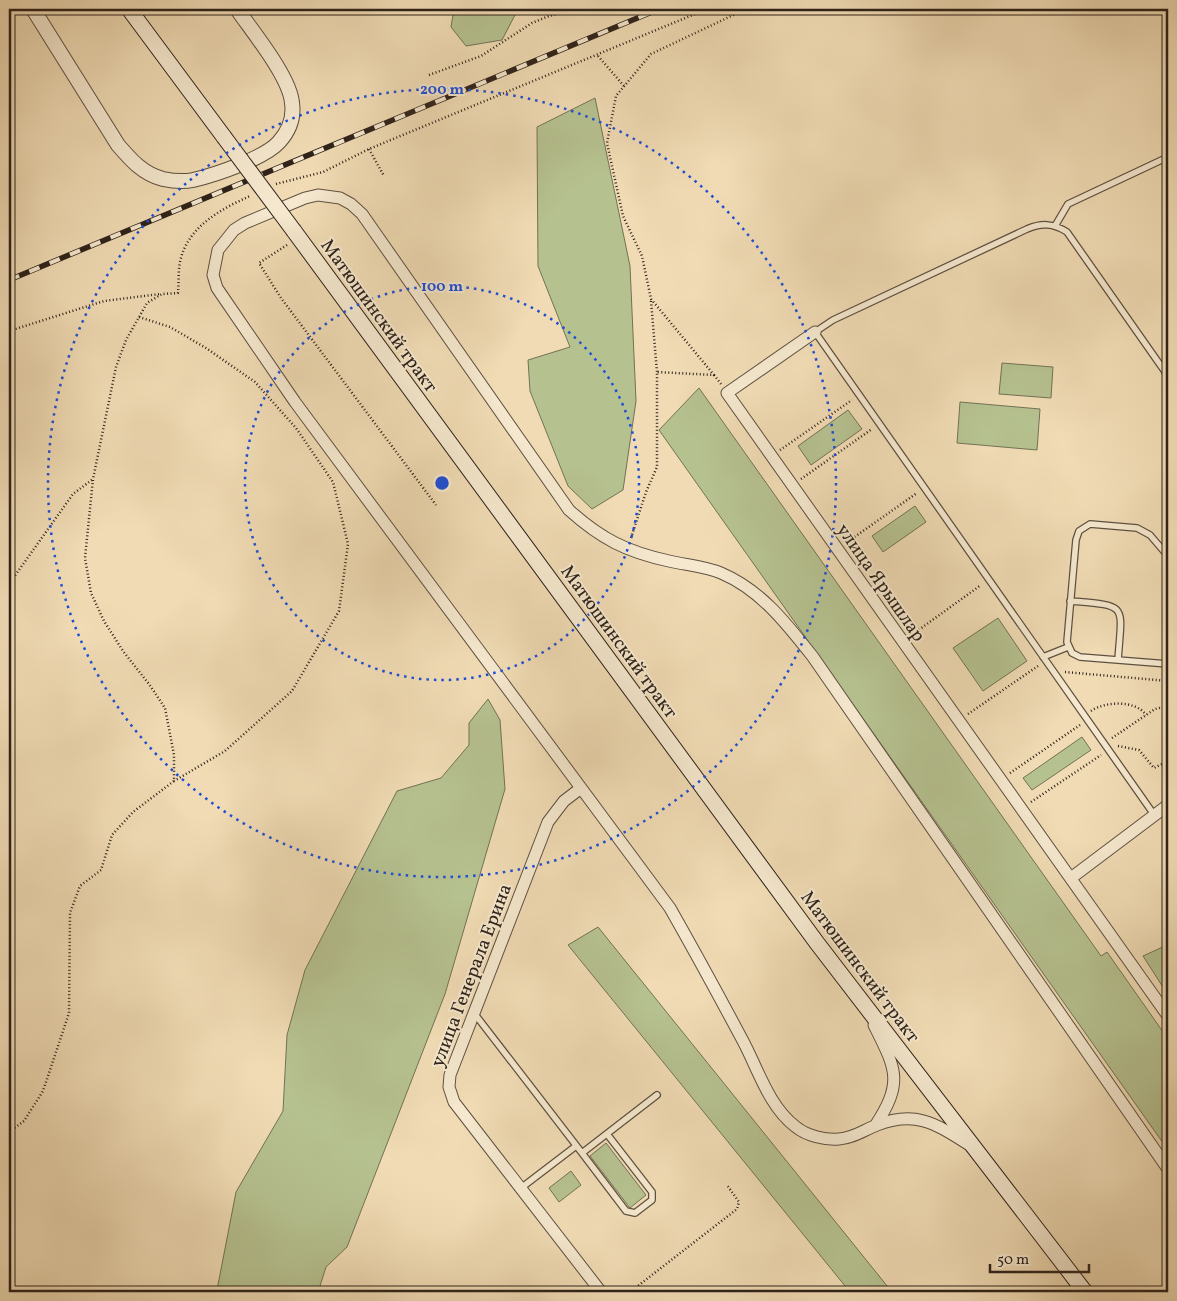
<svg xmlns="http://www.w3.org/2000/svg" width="1177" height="1301" font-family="Vollkorn,serif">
<rect width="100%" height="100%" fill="#f0dbb4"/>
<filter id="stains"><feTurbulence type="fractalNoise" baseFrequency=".004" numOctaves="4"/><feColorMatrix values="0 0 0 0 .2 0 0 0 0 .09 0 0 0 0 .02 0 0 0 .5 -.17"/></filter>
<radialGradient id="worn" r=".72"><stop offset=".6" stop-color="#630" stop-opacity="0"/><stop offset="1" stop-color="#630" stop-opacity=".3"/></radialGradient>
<path fill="#b6c190" stroke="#727255" d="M454 9H513L515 15 502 40 466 46 451 27Z
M595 98 630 266 636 401 623 490 592 509 568 486 530 391 528 360 570 347 538 266 537 127Z
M1002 363 1053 367 1051 398 999 394Z
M699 388 1101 956 1107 952 1168 1039V1150L659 430Z
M960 402 1040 409 1037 450 957 443Z
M848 410 862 429 811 465 798 446Z
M915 506 926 522 883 552 872 536Z
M998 618 1027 661 983 691 953 648Z
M488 699 500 720 505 789 445 994 347 1247 326 1267 318 1292H206L217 1290 236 1192 283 1111 287 1035 305 970 397 791 441 778 469 745V723Z
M1082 737 1091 750 1032 790 1023 778Z
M598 927 892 1292H850L568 945Z
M1165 946H1168V995L1143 956Z
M606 1143 646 1195 630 1208 590 1156Z
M571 1171 581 1185 559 1202 549 1188Z"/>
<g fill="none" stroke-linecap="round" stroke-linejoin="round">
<g stroke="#5e5040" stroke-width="8">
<path id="service" d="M1055 226 1068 204 1168 157
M1168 556 1150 535 1137 528 1090 524 1079 531 1076 540 1067 642 1072 653 1080 657 1168 664
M1070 601C1129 606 1122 603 1118 660
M1043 657 1068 647
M1155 816 815 332 833 320 1027 229C1041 223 1053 223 1067 232L1168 376
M474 1013 582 1153 657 1095
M582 1153 626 1211 635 1213 652 1200V1192L607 1134
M521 1188 576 1146"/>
</g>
<g stroke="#5e5040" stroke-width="13">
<path id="minor" d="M815 332 727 393 1168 1016
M581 788 564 801 548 822 450 1075 449 1087 454 1102 601 1292
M1071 878 1168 805
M874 1025C896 1069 904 1082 875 1126
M968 1144C936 1124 916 1110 877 1125 864 1130 854 1138 839 1139 825 1140 807 1136 796 1127 769 1107 758 1069 743 1041 719 996 695 952 670 908L295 402 217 288 213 275 218 250 234 230 245 223 305 198 318 195 340 198 351 204 362 214 569 510C601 539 627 552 669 561 686 565 704 566 721 573 761 590 787 624 813 657L1168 1169"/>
</g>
<g stroke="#5e5040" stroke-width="16">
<path id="tertiary" d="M33 9 118 145C131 160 143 174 163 179 173 181 183 182 193 180 215 175 265 158 279 142 289 131 294 117 292 103 290 77 252 31 237 9"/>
</g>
<g stroke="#2e221a" stroke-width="17">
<path id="secondary" d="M129 9 224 137
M294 231 817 943 1085 1292"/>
</g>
<path stroke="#2e221a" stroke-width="2.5" stroke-dasharray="1 2.5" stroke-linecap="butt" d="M598 56 624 86
M429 75 481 56 532 23 549 16 579 9
M369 149 384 176
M276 184 323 172 369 149 707 9
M287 245 259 263 281 298 436 505
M651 301 657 372
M139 317 170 327 206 348 255 382 296 428 333 482 348 544 339 611 292 691 225 751 174 781
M9 331 104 301 160 294
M714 375 721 384
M780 450 852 400
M801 479 872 429
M631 538 646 492 657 467V372L714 375 651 299 642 256 623 216 607 143 616 96 651 54 746 9
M846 543 917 493
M9 584 73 494 93 479
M913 634 981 585
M1065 672 1168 681
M1091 711C1105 701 1136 700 1146 715
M968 714 1038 666
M1112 738 1155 709 1168 706
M1118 746 1139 750 1154 768 1168 761
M1010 773 1080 725
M1031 802 1101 755
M9 1132 24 1121 43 1091 69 1013 70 913 80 886 101 870 112 835 133 812 174 781V755L165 708 149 684 123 651 104 621 91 593 85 558 93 479 116 367 126 340 147 303 162 294 178 293C179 283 178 272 180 262 187 227 221 209 250 196
M630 1292 737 1209 739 1202 727 1185"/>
<use href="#service" stroke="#f5e8ce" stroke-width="5.5"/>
<use href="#minor" stroke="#f5e8ce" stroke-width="11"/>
<use href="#tertiary" stroke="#f5e8ce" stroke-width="14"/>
<use href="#secondary" stroke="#f5e8ce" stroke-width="15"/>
<g stroke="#2e221a" stroke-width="5.5">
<path id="rail" d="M9 280 659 9"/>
</g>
<use href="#rail" stroke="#f5e8ce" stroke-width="4" stroke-dasharray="11" stroke-linecap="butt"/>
<g stroke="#2e221a" stroke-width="17" stroke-linecap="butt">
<path id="secondary-bridge" d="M224 137 294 231"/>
</g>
<use href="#secondary-bridge" stroke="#f5e8ce" stroke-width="15"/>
</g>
<g fill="none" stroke="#1d4ed8" stroke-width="2.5" stroke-dasharray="2.5 5">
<circle cx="442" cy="483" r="197"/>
<circle cx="442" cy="483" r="394"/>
</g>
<g text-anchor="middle" stroke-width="4" stroke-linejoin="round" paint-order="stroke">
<g font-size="19" fill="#2e221a" stroke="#f5e8ce">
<text transform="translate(380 315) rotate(54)" y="7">Матюшинский тракт</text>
<text transform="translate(882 582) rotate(55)" y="7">улица Ярышлар</text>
<text transform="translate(620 641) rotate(54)" y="7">Матюшинский тракт</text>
<text transform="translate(861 966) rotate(53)" y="7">Матюшинский тракт</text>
<text transform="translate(470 975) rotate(-69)" y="7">улица Генерала Ерина</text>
</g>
</g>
<circle cx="442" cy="483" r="8" fill="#1d4ed8" stroke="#f5e8ce" stroke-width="2.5"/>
<g font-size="15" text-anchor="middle" font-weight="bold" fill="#1d4ed8" stroke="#f5e8ce" stroke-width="4" stroke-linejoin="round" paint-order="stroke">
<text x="442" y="94">200 m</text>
<text x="442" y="291">100 m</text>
</g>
<rect width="1177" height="1301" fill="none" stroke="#f0dbb4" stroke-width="30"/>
<rect x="10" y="10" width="1157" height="1281" fill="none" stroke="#2e221a" stroke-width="2.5"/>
<rect x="15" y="15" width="1147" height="1271" fill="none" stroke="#2e221a"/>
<path d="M990 1264v8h99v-8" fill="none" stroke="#2e221a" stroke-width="2.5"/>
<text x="997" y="1264" font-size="15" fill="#2e221a" stroke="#f5e8ce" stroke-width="4" paint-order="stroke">50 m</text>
<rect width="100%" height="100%" filter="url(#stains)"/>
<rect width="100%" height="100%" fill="url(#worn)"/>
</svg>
